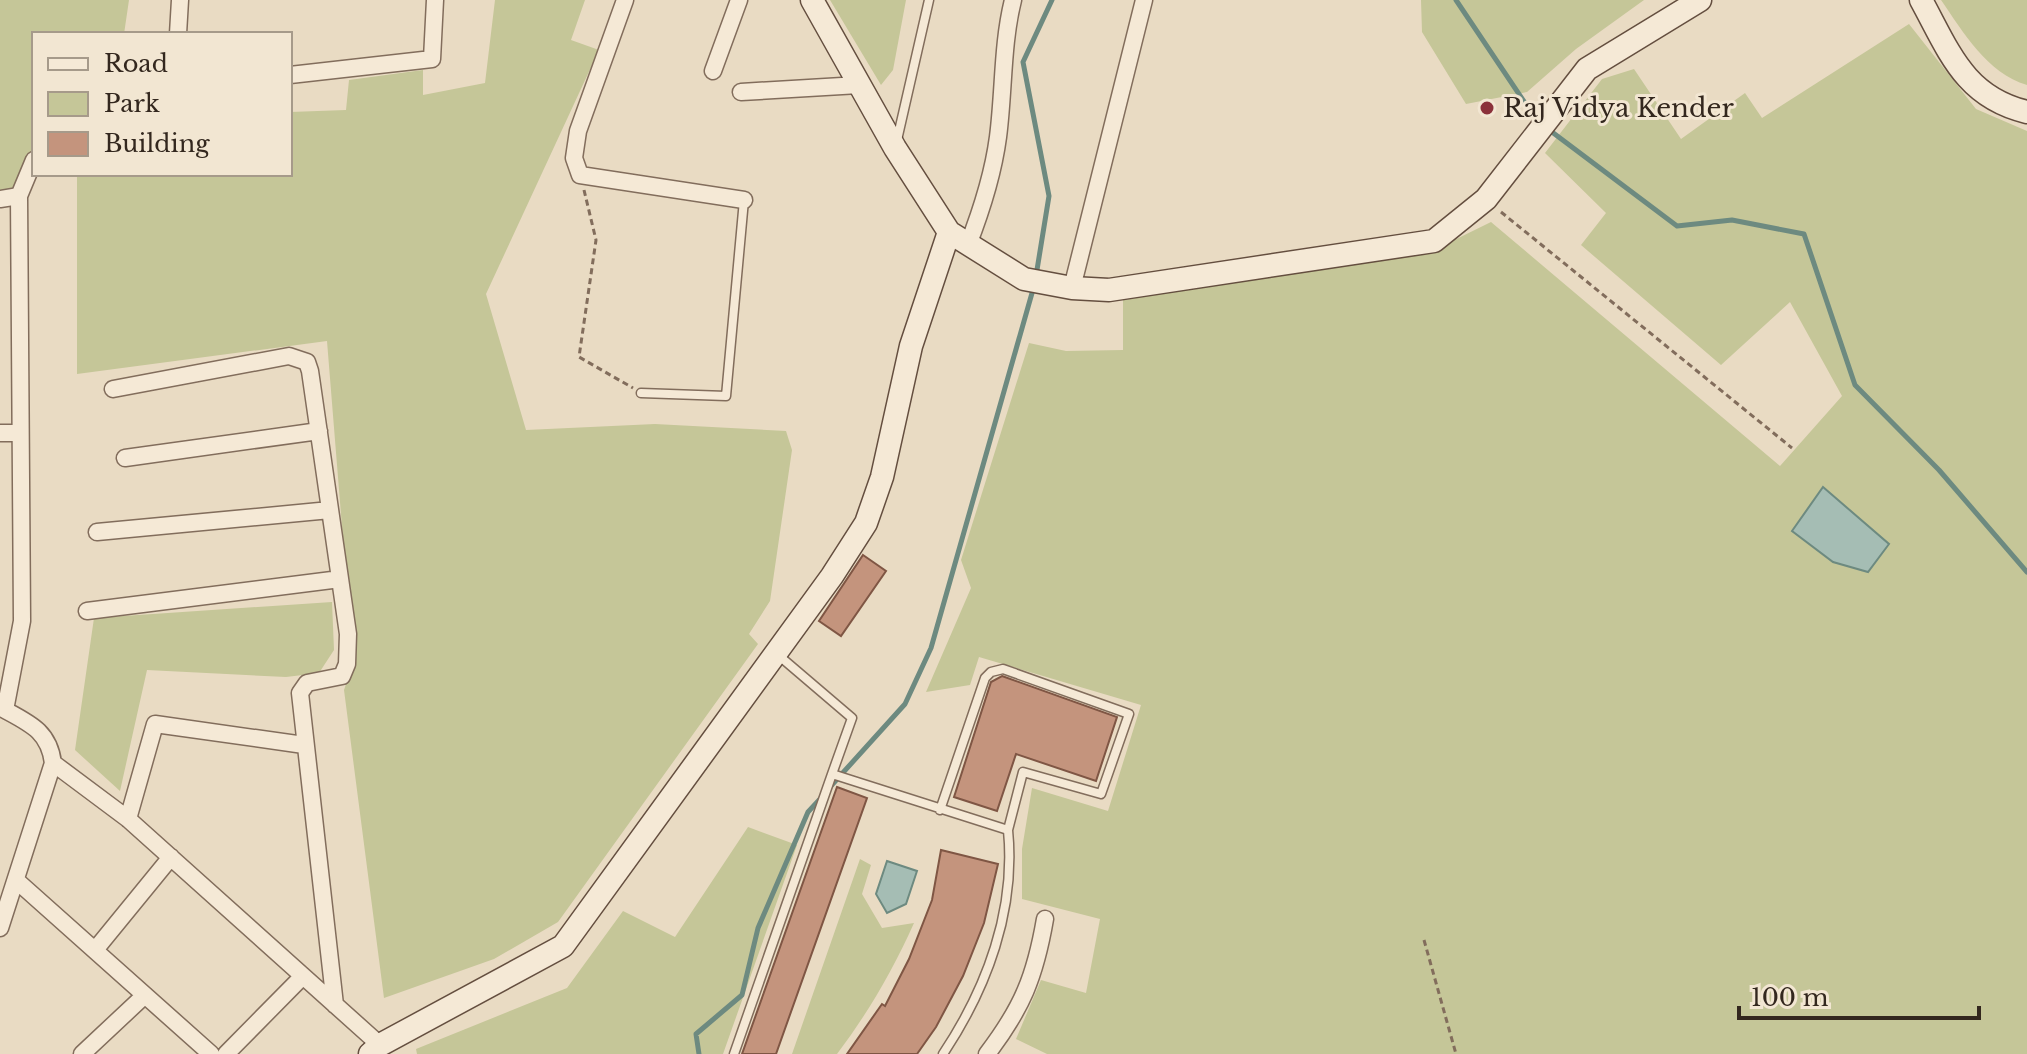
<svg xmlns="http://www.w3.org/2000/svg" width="2027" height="1054" font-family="'Libre Baskerville',serif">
<rect width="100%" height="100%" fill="#e9dbc3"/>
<path fill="#c5c698" d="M0 0H129L124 34H34V149L11 201 0 200Z
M495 0H585L571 40 599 50 486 294 526 430 655 424 786 431 792 450 770 601 749 634 758 644 558 922 494 959 384 998 344 690 353 663 327 341 77 374V174H290V112L346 110 349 80 423 70V95L485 83Z
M830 0H906L893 70 881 85Z
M1421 0H1644L1576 49 1527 92 1466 104 1422 32Z
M1941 0H2027V85C1987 73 1963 32 1941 0Z
M1909 24 1976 109 2027 131V1054H1047L1016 1039 1041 980 1086 993 1100 919 1022 899V849L1032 788 1108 811 1141 705 979 657 970 685 926 692 971 588 961 560 1029 343 1066 351 1123 350V300L1434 250 1491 222 1780 466 1842 396 1790 302 1721 365 1581 245 1606 213 1545 153 1602 79 1634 69 1681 139 1745 93 1762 118Z
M332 602 334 650 319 673 286 677 147 670 120 791 75 750 94 618Z
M748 827 797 845 723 1054H417L416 1049 567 988 623 911 675 937Z
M860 859 871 865 862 894 882 928 914 923C893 970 868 1013 837 1054H792Z"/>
<path fill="#a5bdb4" stroke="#6d8a80" stroke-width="2" d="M1823 487 1889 544 1868 572 1833 562 1792 531Z
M887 861 917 871 906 904 887 913 876 894Z"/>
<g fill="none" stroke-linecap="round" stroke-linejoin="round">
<path stroke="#6d8a80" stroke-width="5" d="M1456 0 1537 121
M1548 129 1677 226 1732 220 1804 234 1855 385 1939 470 2027 572
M1036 276 1049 196 1023 62 1052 0
M830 787 905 704 931 648 1034 286
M699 1054 696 1034 742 995 758 928 808 812 821 798"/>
</g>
<path fill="#c4947d" stroke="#7f5644" stroke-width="2" d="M863 555 886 571 841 636 819 621Z
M1002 676 1117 717 1096 781 1016 754 997 811 954 797 991 682Z
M837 787 867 798 776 1054H742Z
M941 850 998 864 984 923 963 976 936 1027 917 1054H847L882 1004 885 1006 909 959 932 900Z"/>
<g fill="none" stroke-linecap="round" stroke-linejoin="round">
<g stroke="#826d5c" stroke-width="11">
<path id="lane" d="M897 140 929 0
M641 393 726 396 744 200
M777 654 852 718 832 774 1008 830 1023 772 1101 794 1129 714 1003 669 991 672 985 678 940 810
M734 1054 832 774
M943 1054C987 988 1016 910 1008 830"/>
</g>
<g stroke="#826d5c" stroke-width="19">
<path id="street" d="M625 0 578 131 574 158 580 175 744 200
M178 34 180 0
M713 71 739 0
M290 75 432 59 435 0
M741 92 859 85
M0 199 19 196
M968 245C982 209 993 175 998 137 1004 91 1002 44 1013 0
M1072 288 1144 0
M113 389 289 356 307 362 310 371 348 634 347 664 342 676 307 683 300 693 335 1005
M0 433H20
M125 458 319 431
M97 532 330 510
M87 611 340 579
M53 763 128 819 380 1045
M128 819 155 724 304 745
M17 881 211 1054
M0 928 53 763C49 732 31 724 5 710L22 621 19 196 34 160
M95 950 171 857
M82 1054 145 995
M226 1054 303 976
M987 1054C1022 1008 1035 977 1045 919"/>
</g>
<g stroke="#644e3f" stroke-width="25">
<path id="secondary" d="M812 0 895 148 949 232 1024 279 1072 288 1109 290 1434 241 1486 199 1587 69 1700 0
M1921 0C1949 51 1964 97 2027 112
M370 1054 380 1045 563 946 832 576 866 523 882 477 911 346 949 232"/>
</g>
<path stroke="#826d5c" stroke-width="3" stroke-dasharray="6 4" stroke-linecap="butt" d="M584 190 596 240 579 357 633 388
M1501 212 1792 448
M1424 940 1456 1054"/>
<use href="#lane" stroke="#f5e9d6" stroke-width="8"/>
<use href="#street" stroke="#f5e9d6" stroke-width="16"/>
<use href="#secondary" stroke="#f5e9d6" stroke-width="22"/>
</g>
<circle fill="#8b313a" stroke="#f2e6d2" stroke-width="3" cx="1487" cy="108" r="8"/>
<g text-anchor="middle" stroke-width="6" stroke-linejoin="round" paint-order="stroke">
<g font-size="26" fill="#33271e" stroke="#f2e6d2" text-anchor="start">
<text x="1503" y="117">Raj Vidya Kender</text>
</g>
</g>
<rect x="32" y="32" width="260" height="144" fill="#f2e6d2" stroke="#a69a8a" stroke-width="2"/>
<rect x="48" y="58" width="40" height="12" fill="#f5e9d6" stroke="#a69a8a" stroke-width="2"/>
<text x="104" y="72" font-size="24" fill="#33271e">Road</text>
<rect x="48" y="92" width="40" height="24" fill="#c5c698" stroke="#a69a8a" stroke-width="2"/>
<text x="104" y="112" font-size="24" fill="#33271e">Park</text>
<rect x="48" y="132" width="40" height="24" fill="#c4947d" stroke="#a69a8a" stroke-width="2"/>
<text x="104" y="152" font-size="24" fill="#33271e">Building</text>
<path d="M1739 1006v12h240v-12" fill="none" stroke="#33271e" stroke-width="4"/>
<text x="1751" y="1006" font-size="24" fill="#33271e" stroke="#f2e6d2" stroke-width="6" paint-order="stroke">100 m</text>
</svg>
